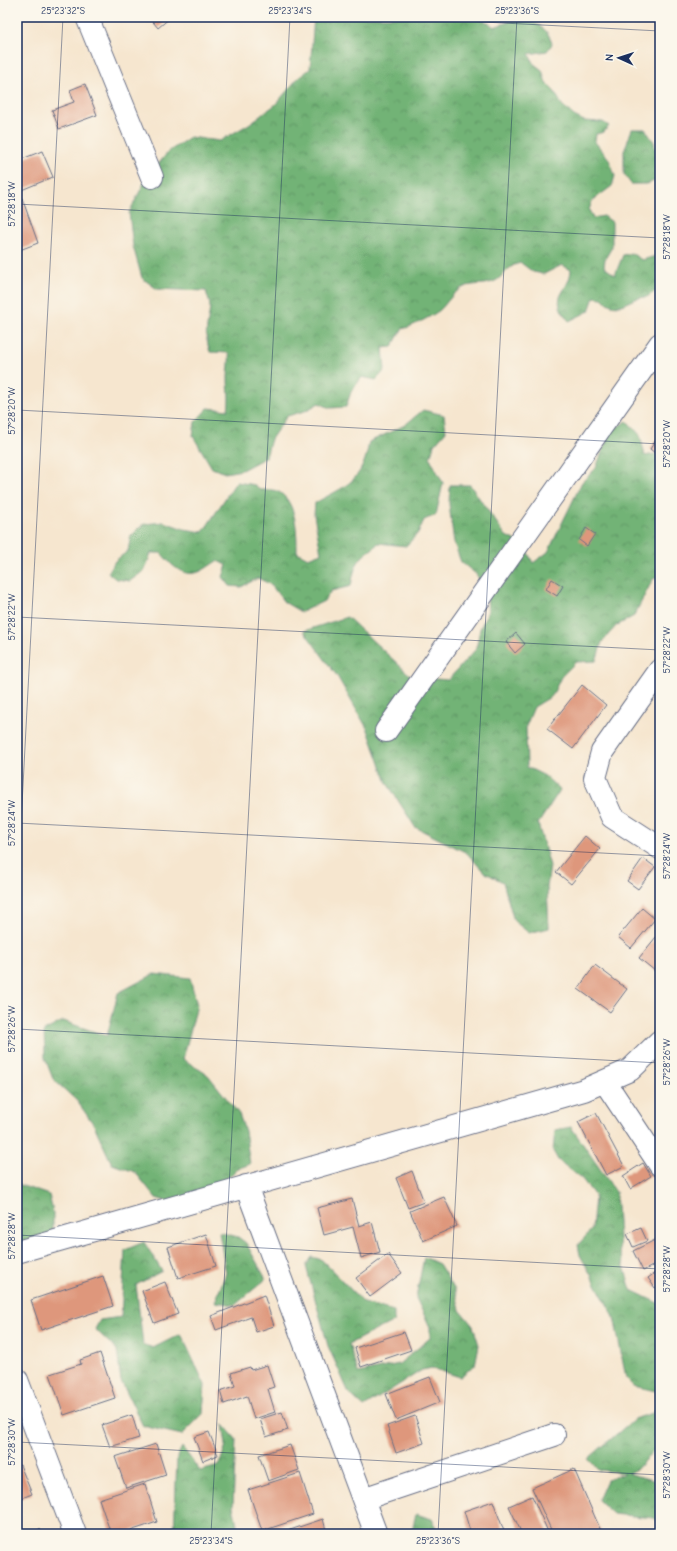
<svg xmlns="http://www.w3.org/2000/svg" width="677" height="1551" font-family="'Comic Neue',sans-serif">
<defs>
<pattern id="forest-crowns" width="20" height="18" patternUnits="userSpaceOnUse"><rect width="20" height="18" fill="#72b376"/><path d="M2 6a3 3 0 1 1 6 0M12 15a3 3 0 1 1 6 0" fill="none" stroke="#5d9264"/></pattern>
</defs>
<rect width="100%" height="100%" fill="#fbf7ec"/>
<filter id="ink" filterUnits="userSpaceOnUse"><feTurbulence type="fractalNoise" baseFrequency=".025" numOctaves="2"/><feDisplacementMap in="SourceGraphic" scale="8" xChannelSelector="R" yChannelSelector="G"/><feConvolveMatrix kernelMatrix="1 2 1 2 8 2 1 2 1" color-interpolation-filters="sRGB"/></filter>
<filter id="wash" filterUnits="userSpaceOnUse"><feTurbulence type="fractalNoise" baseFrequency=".012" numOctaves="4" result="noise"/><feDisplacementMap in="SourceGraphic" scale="16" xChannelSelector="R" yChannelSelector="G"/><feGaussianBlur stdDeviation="0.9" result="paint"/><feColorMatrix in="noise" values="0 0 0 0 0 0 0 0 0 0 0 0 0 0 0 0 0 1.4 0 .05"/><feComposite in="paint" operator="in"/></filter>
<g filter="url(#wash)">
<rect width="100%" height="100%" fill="#f6e6cf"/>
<path fill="url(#forest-crowns)" stroke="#46716a" d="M314 17H480L494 27 519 18C536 24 547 25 552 44L547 51 529 54 533 63 542 70 546 83 554 91 562 105 574 116 584 121 603 122 609 126 604 132 596 134 595 142 609 159 615 176 612 186 592 201 589 210 593 218 604 216 612 222V247L605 259 604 267 615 275 623 255 631 253 642 260 656 256 660 249V290L654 292 647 297C626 297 619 316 602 298L594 297 589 311 569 321C547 295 569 294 571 270L562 265 544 274 533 272 521 263C509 265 506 273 497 280 487 286 474 283 464 287 453 292 448 302 440 310 432 316 412 327 402 329L392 347 383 348 385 370 376 380 362 377 351 392 346 407 330 408 319 403 305 411 287 416 271 439 266 457 242 470 225 473 212 468 193 436 195 422 208 408 228 410C230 399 228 389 228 378 228 370 230 362 229 353L210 352C203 331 208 327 210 307 210 302 207 296 206 291L157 289 142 278 133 246 129 213 145 181 168 152 190 137 220 141 249 124 275 105 298 78 310 69Z
M632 129H645L654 142 656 154 660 157V182L654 181 647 184H631L624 174V151Z
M423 410 444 415 446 431 434 445 430 458 443 483 436 515 424 520 418 533 406 546 378 543C374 549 368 551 363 556 355 564 353 575 351 586L331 591 324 601 301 612 284 602 271 585 258 578 241 587 230 586 223 577 227 565 217 561C210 565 202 572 195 573 180 576 169 562 161 553H151L145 570 130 581 116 579 108 573 115 561 128 551 131 535 144 524 164 522 184 529 203 532 236 482 255 485 260 490C266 490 274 489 279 492 297 503 297 533 297 552L308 558 321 553 314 515 315 503C347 485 363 482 369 442L405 425Z
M627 421 640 435 645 456 660 453V576L653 579 634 616 616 626 602 642 596 661 576 662 561 677 552 696 534 707 526 726 527 767 545 776 560 790 538 824 550 866 547 887 549 928 529 933 514 921 503 882 484 872 467 853 415 827 387 783 368 730 337 676 304 631 347 617 412 677 448 680 476 649 480 629 488 611 487 591 476 574 461 562 454 543 449 504 450 485H470L506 536 524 545 533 563 548 552 582 482 596 468 610 431Z
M154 974 190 978 197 1005 183 1059 208 1075 239 1114 245 1131 250 1164 237 1169 216 1190 178 1205 156 1198 135 1172 112 1164 94 1125 77 1101 53 1079 45 1058 44 1031 63 1021 107 1036 118 993Z
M571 1127 616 1192 620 1252 631 1290 660 1304V1345L658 1346 660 1354V1392L634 1386 626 1378 614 1317 580 1255 578 1245 592 1229 595 1196 582 1179 558 1160 553 1151 555 1130Z
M17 1184 49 1195 53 1212V1230L43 1246 17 1252Z
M219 1232 238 1237 246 1243 266 1279 235 1305 215 1302 226 1273Z
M144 1242 162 1271 136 1285 143 1344 153 1348 181 1334 205 1385 203 1414 182 1435 143 1426 121 1381 117 1350 95 1329 100 1320 121 1317 125 1250Z
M312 1257 322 1260 364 1303 394 1311V1321L349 1344 358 1373 399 1364 430 1338V1327L416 1298 424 1257 439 1264 455 1290 460 1310 473 1326 479 1345 475 1365 460 1377 432 1368 422 1370 364 1407 349 1393 328 1346 306 1266Z
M660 1405V1443L636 1470 627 1473 656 1481 660 1486V1522L653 1518 613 1514 598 1500 607 1480 625 1473 599 1470 588 1459 634 1419 653 1413Z
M223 1424 236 1439 233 1506 239 1534H174L177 1457 182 1447 200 1471 219 1466 226 1445Z
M416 1514 432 1519 439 1534H411Z"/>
<g id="blocks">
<path fill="#de977c" d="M149 17H171L158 28Z
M85 84 97 115 59 129 52 110 74 102 70 90Z
M42 151 53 177 19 191 17 186V161Z
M22 198 38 243 17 251V200Z
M660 434V457L650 449Z
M586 528 595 534 587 546 579 540Z
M552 579 563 586 557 596 546 589Z
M516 633 525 644 515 653 506 642Z
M582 685 606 705 573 749 547 729Z
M585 836 600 849 571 884 556 872Z
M643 858 655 867 638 889 627 881Z
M642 908 655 919 631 948 618 937Z
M660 932V967L655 971 639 958Z
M595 965 627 989 610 1012 578 989Z
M596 1113 624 1166 606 1175 578 1122Z
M643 1163 651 1176 630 1189 623 1176Z
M412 1171 424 1202 408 1208 396 1178Z
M444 1197 457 1226 423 1241 410 1211Z
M352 1199 359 1226 372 1222 380 1252 361 1258 353 1227 324 1235 317 1208Z
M641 1228 647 1241 633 1247 627 1234Z
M206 1234 216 1266 178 1278 168 1247Z
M657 1239 660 1245V1262L643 1271 633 1251Z
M388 1254 402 1273 370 1297 356 1278Z
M660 1269V1284L655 1288 648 1278Z
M103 1276 113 1306 41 1330 31 1300Z
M165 1282 178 1314 154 1323 142 1291Z
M264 1295 274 1326 256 1332 251 1317 216 1330 211 1316Z
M404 1332 411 1350 361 1367 355 1348Z
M100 1353 115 1398 64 1415 50 1374 81 1364 80 1360Z
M267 1365 274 1387 268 1389 275 1412 254 1419 247 1396 224 1404 220 1391 235 1386 231 1373 250 1367 251 1370Z
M430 1377 440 1402 396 1420 386 1394Z
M282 1412 288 1430 266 1437 260 1419Z
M132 1415 139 1438 110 1447 102 1425Z
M415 1416 424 1443 396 1453 387 1426Z
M209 1432 218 1455 203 1461 194 1437Z
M156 1444 166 1475 126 1488 115 1457Z
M290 1445 299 1470 268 1481 259 1455Z
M20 1465 32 1494 17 1500V1466Z
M574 1469 601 1531 594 1534H553L532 1488Z
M300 1473 313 1514 262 1531 248 1490Z
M145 1484 157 1522 121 1534H111L99 1499Z
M532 1496 549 1534H522L509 1506Z
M493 1501 505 1534H471L464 1511Z
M323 1519 327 1534H288L287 1531Z
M40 1529 42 1534H28Z
M158 1531 159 1534H148Z"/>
</g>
</g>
<g filter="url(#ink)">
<use href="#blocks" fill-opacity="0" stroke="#686f86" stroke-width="1"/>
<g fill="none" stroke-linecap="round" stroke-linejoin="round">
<g stroke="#686f86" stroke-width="24">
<path id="street" d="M87 17 152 177
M660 670 602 752 595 778 612 817 660 848
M386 731 660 344
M605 1082 660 1165
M246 1186 376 1534
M17 1252 584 1090 630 1070 660 1041
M17 1380 75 1534
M363 1499 554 1435"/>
</g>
<use href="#street" stroke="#fff" stroke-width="22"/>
</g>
</g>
<path fill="none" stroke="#1b2f5e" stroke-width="1" stroke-opacity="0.45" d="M385 17 660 31M17 204 660 238M17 410 660 444M17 617 660 650M17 823 660 856M17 901 63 17M17 1029 660 1063M17 1235 660 1269M17 1442 660 1475M211 1534 290 17M438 1534 517 17"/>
<rect width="677" height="1551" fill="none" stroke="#fbf7ec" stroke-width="44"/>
<g transform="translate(619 58) rotate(273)" stroke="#fbf7ec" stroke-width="3" paint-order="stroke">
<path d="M0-3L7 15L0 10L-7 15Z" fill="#1b2f5e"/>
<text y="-6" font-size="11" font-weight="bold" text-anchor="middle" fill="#1b2f5e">N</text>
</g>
<rect x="22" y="22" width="633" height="1507" fill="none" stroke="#1b2f5e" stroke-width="1.5"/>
<g font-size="10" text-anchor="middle" fill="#1b2f5e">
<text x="63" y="14">25°23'32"S</text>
<text x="290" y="14">25°23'34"S</text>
<text x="517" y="14">25°23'36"S</text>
<text transform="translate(11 204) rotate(-90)" y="4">57°28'18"W</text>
<text transform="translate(666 237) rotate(-90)" y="4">57°28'18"W</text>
<text transform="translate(11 411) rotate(-90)" y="4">57°28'20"W</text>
<text transform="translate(666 444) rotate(-90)" y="4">57°28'20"W</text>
<text transform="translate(11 617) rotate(-90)" y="4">57°28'22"W</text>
<text transform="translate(666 650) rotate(-90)" y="4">57°28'22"W</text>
<text transform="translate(11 823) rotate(-90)" y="4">57°28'24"W</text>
<text transform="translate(666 856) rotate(-90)" y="4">57°28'24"W</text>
<text transform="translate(11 1029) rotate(-90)" y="4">57°28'26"W</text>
<text transform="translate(666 1062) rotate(-90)" y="4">57°28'26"W</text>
<text transform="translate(11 1236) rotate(-90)" y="4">57°28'28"W</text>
<text transform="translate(666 1269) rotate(-90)" y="4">57°28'28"W</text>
<text transform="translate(11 1442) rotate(-90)" y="4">57°28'30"W</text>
<text transform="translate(666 1475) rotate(-90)" y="4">57°28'30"W</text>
<text x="211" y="1544">25°23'34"S</text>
<text x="438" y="1544">25°23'36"S</text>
</g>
</svg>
